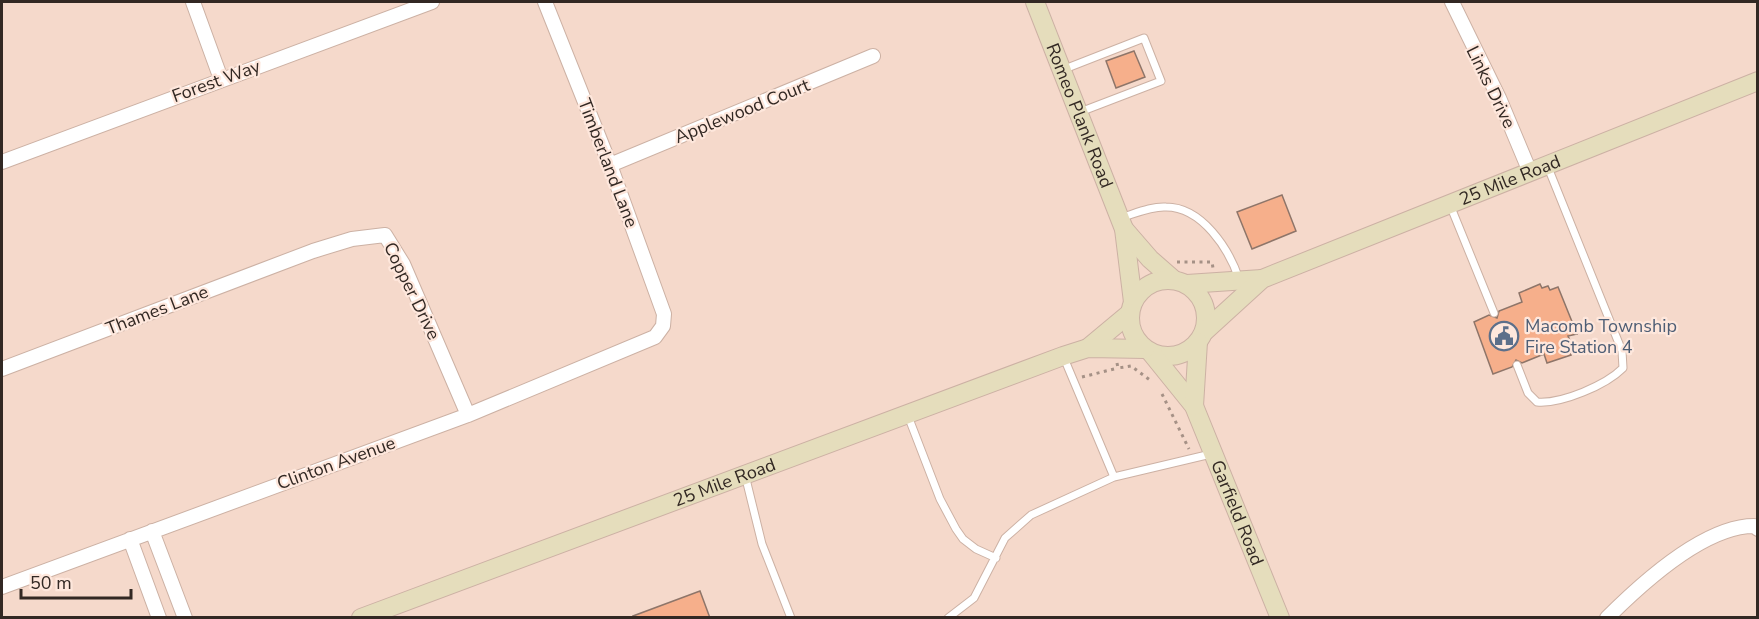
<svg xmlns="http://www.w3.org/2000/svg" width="1759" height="619" font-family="'Nunito Sans',sans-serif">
<rect width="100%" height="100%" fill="#f5d9cb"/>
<path fill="#f6af8b" stroke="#8e7569" stroke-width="1.5" d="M1134 51 1145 77 1116 88 1106 61Z
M1282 195 1296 231 1252 249 1237 212Z
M1540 284 1542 288 1548 286 1550 290 1558 287 1577 334 1568 336 1573 347 1568 350 1571 355 1547 363 1544 354 1522 363 1516 360 1512 367 1493 374 1474 322 1489 315 1497 318 1499 311 1522 302 1519 293Z
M700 591 710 618H634L633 616Z"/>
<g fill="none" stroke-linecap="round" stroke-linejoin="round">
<g stroke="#ccb1a4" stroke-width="9">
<path id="lane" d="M1062 70 1144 38 1161 81 1080 112
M1450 205 1494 313
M1120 218C1134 214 1151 206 1166 207 1202 207 1229 249 1239 279
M1064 358 1114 477
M1517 365 1528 393 1537 402C1562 404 1606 385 1623 368L1622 351 1547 165
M908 416 940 499 956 529 963 539 976 549 996 558
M745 475 762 544 791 618
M948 618 974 598 1005 538 1031 515 1114 477 1211 454"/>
</g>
<g stroke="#ccb1a4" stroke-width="16">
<path id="street" d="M193 2 221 79
M1452 2 1499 98 1530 172
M2 162 432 2
M610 165 873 56
M2 369 313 251 352 239 385 235 403 264 468 415
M152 531 185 618
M130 539 159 618
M2 587 468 415 655 337 663 326 664 314 610 165 545 2
M1607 618C1641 584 1704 526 1754 526L1758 529"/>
</g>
<g stroke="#ccb1a4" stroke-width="20">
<g id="secondary">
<path id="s1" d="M1035 2 1124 229 1133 302"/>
<path d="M1124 229 1150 259 1174 280"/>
<circle cx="1168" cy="318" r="38"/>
<path d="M1187 284 1262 279"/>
<path id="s2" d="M1205 331 1262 279 1758 81"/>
<path d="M1088 348 1130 313"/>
<path id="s3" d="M1152 354 1194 406 1280 618"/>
<path d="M1194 406 1198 342"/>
<path id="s4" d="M361 618 1063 356 1088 348 1145 349"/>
</g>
</g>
<path stroke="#a59186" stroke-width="3" stroke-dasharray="3 4.5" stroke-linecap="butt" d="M1177 262H1212L1213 268
M1117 363 1118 368 1131 366 1150 380
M1082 377 1118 368
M1162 394 1189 449"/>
<use href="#lane" stroke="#fff" stroke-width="7"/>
<use href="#street" stroke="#fff" stroke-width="14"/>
<use href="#secondary" stroke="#e5ddbc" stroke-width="18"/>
</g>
<defs>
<g id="civic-ring" transform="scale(1.5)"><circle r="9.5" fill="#fee7dc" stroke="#5c6f8a" stroke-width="1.5"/><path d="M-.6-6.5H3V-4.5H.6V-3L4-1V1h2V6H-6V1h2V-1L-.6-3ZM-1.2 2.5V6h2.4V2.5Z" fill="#5c6f8a"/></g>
</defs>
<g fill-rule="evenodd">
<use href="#civic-ring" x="1504" y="336"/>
</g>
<g text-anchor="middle" stroke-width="4.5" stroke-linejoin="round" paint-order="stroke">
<g font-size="18" fill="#322823" stroke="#fee7dc">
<text transform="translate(216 81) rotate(-20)" y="6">Forest Way</text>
<text transform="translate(1491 87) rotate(64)" y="6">Links Drive</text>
<text transform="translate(742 111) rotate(-22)" y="6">Applewood Court</text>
<text dy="6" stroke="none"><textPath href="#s1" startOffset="122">Romeo Plank Road</textPath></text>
<text transform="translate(608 163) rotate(69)" y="6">Timberland Lane</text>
<text dy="6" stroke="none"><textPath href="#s2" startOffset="344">25 Mile Road</textPath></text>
<text transform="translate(412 291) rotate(64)" y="6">Copper Drive</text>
<text transform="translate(157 310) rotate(-21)" y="6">Thames Lane</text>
<text transform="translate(336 463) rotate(-20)" y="6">Clinton Avenue</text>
<text dy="6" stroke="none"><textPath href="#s4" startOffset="388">25 Mile Road</textPath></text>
<text dy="6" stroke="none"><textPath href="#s3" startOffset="182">Garfield Road</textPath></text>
</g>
<g font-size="18" fill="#4e5e75" stroke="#fee7dc" text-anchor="start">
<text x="1525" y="332">Macomb Township<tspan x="1525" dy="21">Fire Station 4</tspan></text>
</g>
</g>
<rect width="1759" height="619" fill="none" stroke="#322823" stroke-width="6"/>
<path d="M21 589v9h110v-9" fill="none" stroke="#322823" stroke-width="3"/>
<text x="30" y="589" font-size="18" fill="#322823" stroke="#fee7dc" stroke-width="4.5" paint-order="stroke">50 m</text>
</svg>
